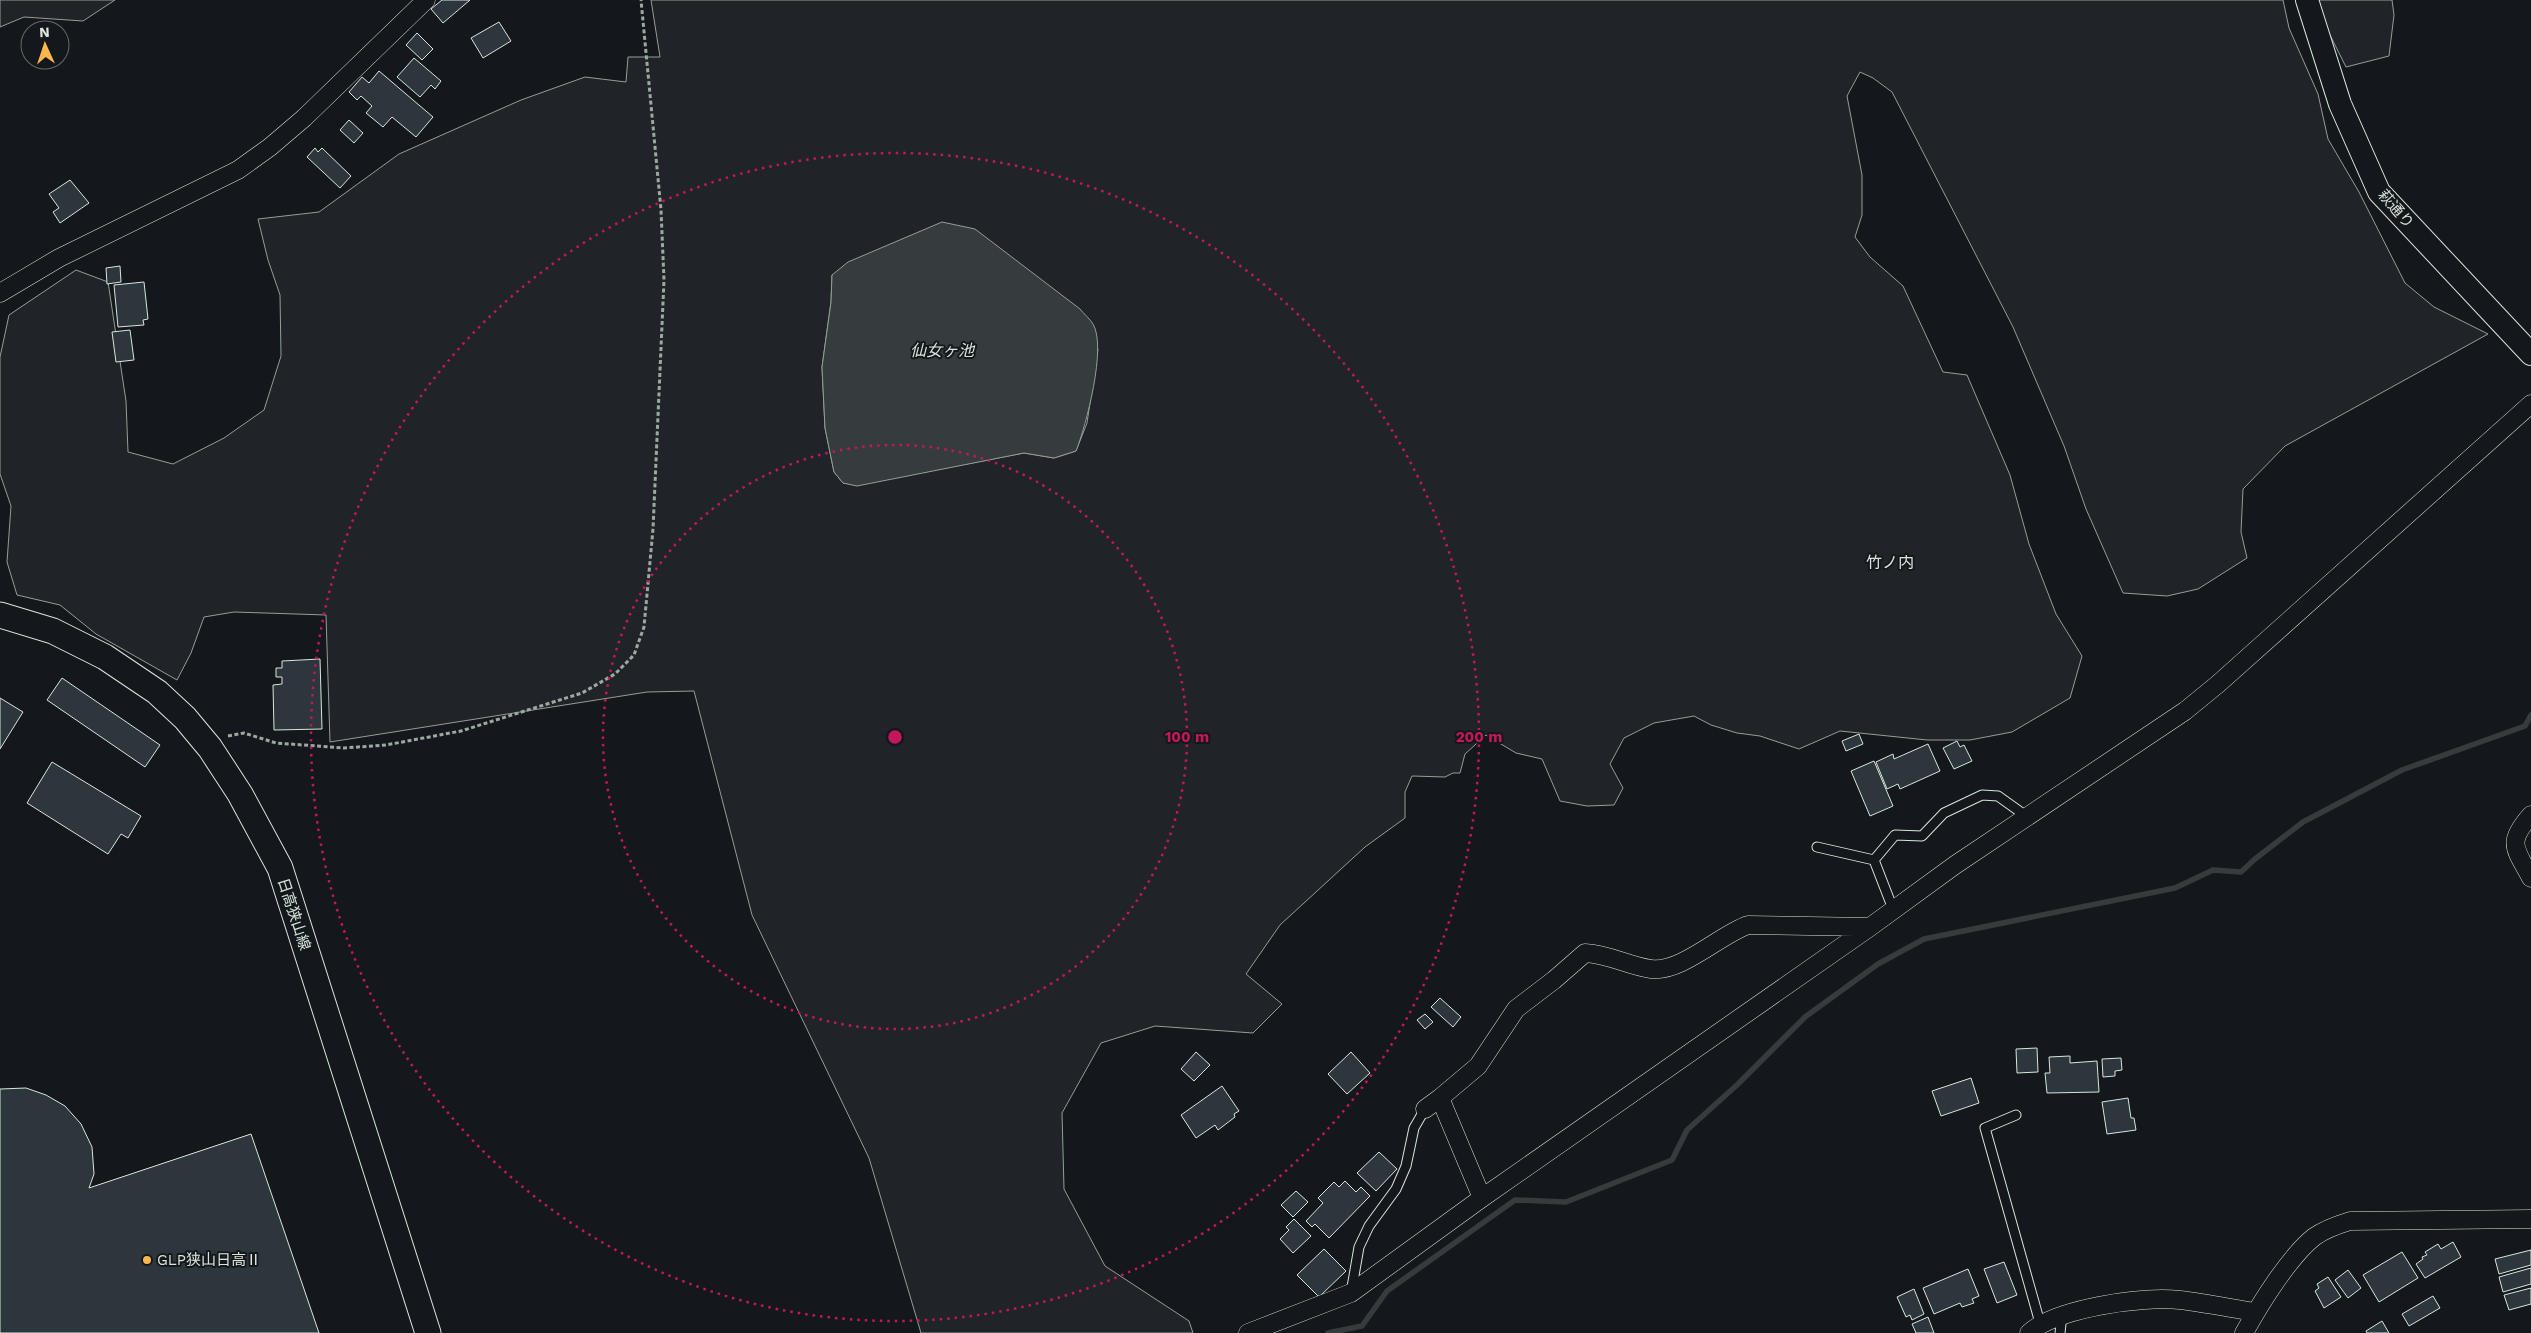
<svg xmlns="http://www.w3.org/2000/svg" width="2531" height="1333" font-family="'Work Sans','Noto Sans JP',sans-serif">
<rect width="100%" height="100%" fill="#14181c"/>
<path fill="#202428" stroke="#939e99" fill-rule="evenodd" d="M0 0H115L83 21 24 17 0 27Z
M651 0H2283L2289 28 2318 94 2328 139 2359 192 2405 283 2434 307 2488 334 2285 446 2243 489 2241 532 2247 558 2198 589 2167 596 2123 593 2086 509 2064 446 2013 327 1892 92 1873 78 1860 72 1847 96 1862 175V215L1855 237 1870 257 1903 286 1943 372 1967 375 2010 475 2029 544 2056 614 2082 656 2070 698 2012 732 1970 740H1927L1840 731 1799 749 1760 736 1737 733 1711 725 1694 716 1654 723 1624 738 1610 764 1623 788 1614 805 1587 806 1560 801 1542 759 1516 753 1486 735 1465 754 1460 773H1453L1445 777 1412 776 1405 792V818L1365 847 1280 925 1246 974 1282 1004 1253 1033 1155 1026 1101 1043 1062 1113 1064 1189 1105 1266 1189 1321 1193 1333H921L869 1158 752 915 694 691 647 692 330 742 326 615 234 612 204 617 191 653 177 680 96 634 60 605 17 595 7 562 11 506 0 474V357L9 315 76 270 108 282 126 401 128 452 173 464 224 438 264 410 281 356 280 295 268 260 258 219 319 212 399 154 521 100 585 77 626 82 628 57H660ZM832 275 1098 349 1087 423 1076 451 1054 458 1024 453 857 485 843 483 834 472 825 428 822 367 831 302Z
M2319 0H2392L2394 15 2389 56 2346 67 2326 27Z"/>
<path fill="#363b3e" stroke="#939e99" d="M942 222 975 229 1080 309C1084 314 1090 319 1093 324 1107 347 1086 426 1076 451L1054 458 1024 453 857 486 843 483 834 472 825 428 822 367 831 302 832 275 848 262Z"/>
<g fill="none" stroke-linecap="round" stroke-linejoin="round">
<path stroke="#363b3e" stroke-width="5.5" d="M1328 1333 1362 1326 1387 1291 1515 1200 1566 1202 1672 1160 1687 1130 1738 1084 1805 1017 1878 964 1924 939 2175 888 2213 870 2241 872 2255 859 2303 822 2402 770 2525 726 2531 715"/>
</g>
<path fill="#2c363c" stroke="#d8e6dc" d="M442 0H470L443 23 431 9Z
M499 22 511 41 483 58 471 38Z
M417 33 433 49 422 60 406 45Z
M414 58 441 81 435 89 431 85 420 97 397 77Z
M379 71 433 117 416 137 392 117 383 127 366 113 372 106 361 96 357 100 349 92 362 77 369 83Z
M349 120 363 133 354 143 340 130Z
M315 148 318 152 322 148 351 176 340 188 307 157Z
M70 180 89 203 60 223 53 212 59 208 49 194Z
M120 266 121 282 107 284 106 268Z
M144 282 148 319 143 320 144 325 118 327 114 285Z
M130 330 134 360 116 362 112 332Z
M320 659 322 729 274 730 273 685 282 684V677H276V668H282V661Z
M62 678 160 745 145 767 47 700Z
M0 698 23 712 0 749Z
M1859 734 1863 744 1846 751 1842 741Z
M1957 741 1960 747 1964 745 1972 761 1954 769 1943 748Z
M1928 744 1940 771 1900 789 1898 784 1887 789 1876 762 1893 754 1894 759Z
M1874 761 1893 806 1870 816 1851 771Z
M52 762 141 816 128 838 121 834 108 854 27 803Z
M1440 998 1461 1017 1453 1027 1431 1007Z
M1425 1014 1433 1022 1425 1029 1417 1020Z
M2037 1048 2038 1072 2017 1073 2016 1049Z
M1196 1052 1210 1065 1194 1081 1181 1069Z
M1351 1052 1370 1073 1347 1094 1328 1074Z
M2070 1056V1063L2097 1061 2099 1092 2047 1093 2045 1073H2050L2049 1057Z
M2121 1058 2122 1070 2115 1071V1076L2103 1077 2102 1059Z
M1971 1078 1979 1103 1941 1116 1932 1091Z
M1222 1086 1239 1111 1234 1114 1235 1117 1218 1130 1215 1125 1196 1138 1181 1115Z
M26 1088 46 1095 65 1106 81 1124 92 1147 94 1174 89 1188 251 1134 319 1333H0V1089Z
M2128 1098 2131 1118H2134L2136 1130 2107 1134 2102 1102Z
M1379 1152 1397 1169 1376 1191 1357 1173Z
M1345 1181 1356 1192 1361 1187 1370 1196 1329 1238 1315 1224 1312 1227 1306 1221 1323 1203 1318 1198 1334 1182 1339 1187Z
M1296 1191 1308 1202 1293 1217 1281 1205Z
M1294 1219 1311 1236 1293 1253 1280 1239 1289 1230 1286 1227Z
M2453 1242 2461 1257 2425 1278 2416 1264 2423 1259 2422 1257 2427 1255 2425 1252 2438 1244 2441 1249Z
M1324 1249 1346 1271 1319 1297 1297 1275Z
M2531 1250V1265L2499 1274 2495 1259Z
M2402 1252 2418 1278 2379 1302 2363 1275Z
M2004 1262 2017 1295 1997 1303 1984 1269Z
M2531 1268V1284L2503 1292 2499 1277Z
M1968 1269 1979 1296 1972 1299 1974 1303 1962 1307 1960 1303 1934 1314 1923 1288Z
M2348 1270 2361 1288 2348 1298 2335 1280Z
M2328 1277 2341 1297 2324 1308 2315 1291 2319 1288 2317 1284Z
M2531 1288V1304L2509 1310 2504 1295Z
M1914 1289 1924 1314 1912 1320 1910 1315 1906 1317 1897 1297Z
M2433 1296 2440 1308 2409 1326 2402 1314Z
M1928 1317 1934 1333H1916L1912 1324Z
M2382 1321 2389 1333H2367L2366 1331Z"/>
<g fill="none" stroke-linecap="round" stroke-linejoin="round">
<g stroke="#d8e6dc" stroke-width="11">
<path id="service" d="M1817 847 1874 860
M1893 909 1874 860 1895 835 1922 836 1944 813 1982 795 1998 796 2026 816
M2016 1115 1985 1128 2040 1323
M1351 1293 1359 1247 1369 1226 1396 1189 1406 1166 1414 1128 1425 1109
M2060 1333 2062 1315"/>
</g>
<g stroke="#d8e6dc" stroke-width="19">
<path id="minor" d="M0 293 59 258 238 170 270 147 304 118 426 0
M2531 815C2506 843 2515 848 2531 878
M1425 1109 1440 1098
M1482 1198 1440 1098 1478 1066 1516 1009 1554 980 1585 953C1609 954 1628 966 1651 969 1681 973 1721 934 1748 925L1870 927
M1248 1333 1351 1293 1482 1198 1870 927 1955 865 2185 711 2218 684 2531 404
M2029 1333C2057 1308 2142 1296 2180 1300 2205 1303 2230 1308 2255 1312
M2244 1333C2260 1304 2289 1257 2314 1237 2325 1229 2337 1225 2350 1221L2531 1219"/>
</g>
<g stroke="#d8e6dc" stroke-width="24">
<path id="tertiary" d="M2307 0 2340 104 2379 192 2531 354"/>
</g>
<g stroke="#d8e6dc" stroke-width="27">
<path id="secondary" d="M0 615 53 631 105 657 157 692 185 718 210 748 240 794 280 868 428 1333"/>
</g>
<path stroke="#9da8a2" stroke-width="3" stroke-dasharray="4 2.5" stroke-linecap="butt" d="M228 736 244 733 276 743 344 748 386 745 461 731 582 693 615 674 634 655 644 627 653 529 664 280 661 210 641 0"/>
<use href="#service" stroke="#14181c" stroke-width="9"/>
<use href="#minor" stroke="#14181c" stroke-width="18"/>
<use href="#tertiary" stroke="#14181c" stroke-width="22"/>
<use href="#secondary" stroke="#14181c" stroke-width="25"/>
</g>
<g fill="none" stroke="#c2185b" stroke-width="2.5" stroke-dasharray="2.5 5">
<circle cx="895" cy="737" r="292"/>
<circle cx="895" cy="737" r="584"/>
</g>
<circle fill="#ffb74d" stroke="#14181c" stroke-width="2" cx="147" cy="1260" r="5"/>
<g text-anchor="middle" stroke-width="4" stroke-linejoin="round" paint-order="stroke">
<g font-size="15" fill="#d8e6dc" stroke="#14181c">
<text transform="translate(2396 209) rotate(49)" y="5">萩通り</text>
<text transform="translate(294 914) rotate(72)" y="5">日高狭山線</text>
</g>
<g font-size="15" fill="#d8e6dc" stroke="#14181c" text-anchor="start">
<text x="157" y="1265">GLP狭山日高Ⅱ</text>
</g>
<g font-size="16" font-style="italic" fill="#d8e6dc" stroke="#14181c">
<text x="942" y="356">仙女ヶ池</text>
</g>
<g font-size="16" fill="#d8e6dc" stroke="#14181c">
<text x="1890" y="568">竹ノ内</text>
</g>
</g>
<circle cx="895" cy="737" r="8" fill="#c2185b" stroke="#14181c" stroke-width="2.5"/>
<g font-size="15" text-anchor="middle" font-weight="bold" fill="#c2185b" stroke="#14181c" stroke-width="4" stroke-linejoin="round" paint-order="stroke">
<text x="1187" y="742">100 m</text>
<text x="1479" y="742">200 m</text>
</g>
<g transform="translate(45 45) rotate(357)"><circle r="24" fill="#14181c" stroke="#626a69"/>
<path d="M0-4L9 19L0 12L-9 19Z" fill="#ffb74d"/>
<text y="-8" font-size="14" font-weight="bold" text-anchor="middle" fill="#d8e6dc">N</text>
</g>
</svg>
